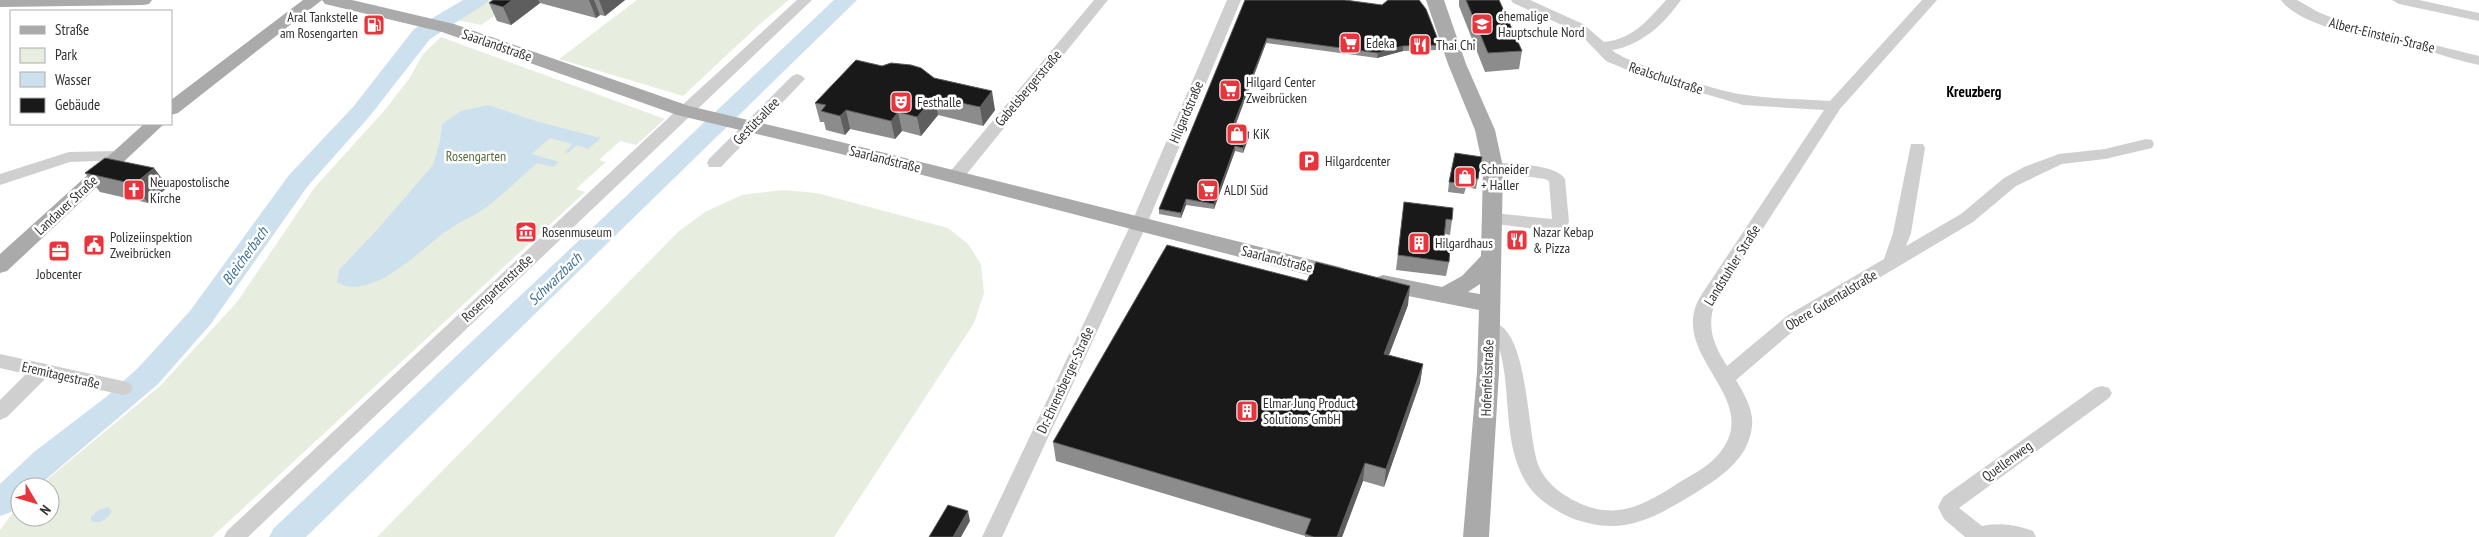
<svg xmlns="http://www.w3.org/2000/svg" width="2479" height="537" font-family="'PT Sans Narrow',sans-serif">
<rect width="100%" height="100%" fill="#fff"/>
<path fill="#e7eee0" d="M473 0H517L481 25 443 17Z
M637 0H789L760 24 683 96 559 59Z
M441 37 665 119 636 145 620 141 599 160 606 162 576 189 585 192 212 537H0V530L20 503V517H50V487H38L160 386 237 302 315 187 384 111 409 79 423 54Z
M783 190 817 193 948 228 968 244 981 264 984 293 974 323 834 537H377L679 231 705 212 742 195Z"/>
<path fill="#cde0ee" d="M488 105 539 122 601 138 588 149 577 145 568 153 565 152 572 144 550 138 532 154 559 162 553 167 537 163C521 177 505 193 488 206 475 216 458 222 445 232 421 250 369 303 337 282L339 270 377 230 433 165 440 141 442 124 461 111Z
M108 507 112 511C108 519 100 525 91 521V517L98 510Z"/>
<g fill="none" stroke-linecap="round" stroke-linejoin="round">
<path fill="#cde0ee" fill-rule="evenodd" d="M463 0H489L485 4 430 39 369 117 307 187 210 325 158 384 37 487H20V503L11 512 0 516V484L34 452 106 397 138 368 190 311 289 175 353 107 414 29Z
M834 0H857L306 537H269L274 528Z"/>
<path fill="#cfcfcf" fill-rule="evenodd" d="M797 0H812L248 537H224L227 531 679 108Z
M1094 0H1108L961 181H949L947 177 949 173Z
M1227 0H1241L1147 224 1002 537H982L1131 224Z
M1511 0H1530L1583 24 1604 42C1633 39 1648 20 1666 0H1681C1664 24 1642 45 1612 50 1625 63 1724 93 1746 95 1773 99 1802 99 1830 101L1922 0H1937L1840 109 1715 303C1706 327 1714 346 1727 366L1788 315 1884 259 1893 233 1911 144H1923L1925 148 1911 233 1906 246 1961 214 2004 178 2024 167 2059 154 2105 149 2146 139 2152 140 2154 144 2152 148 2105 159 2062 164 2016 186 1973 222 1800 325 1736 380C1744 394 1754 410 1752 426 1749 460 1718 479 1692 495 1649 521 1619 537 1569 517 1553 509 1537 499 1527 484 1502 444 1512 395 1500 351 1496 340 1485 338 1480 329L1483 324C1531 309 1525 440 1540 469 1550 489 1575 504 1597 509 1627 515 1649 501 1674 486 1688 476 1706 469 1717 456 1768 399 1666 357 1700 297L1824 110 1743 105 1637 74 1606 61 1583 37 1573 30 1513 3Z
M2281 0H2297L2318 12 2345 23 2479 56V65C2459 61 2440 54 2420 49 2385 40 2302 30 2281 0Z
M2392 0H2419L2479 13V21L2399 4Z
M797 74 802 76 805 79 802 82 721 167H709L707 163 709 159 792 76Z
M119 151 125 152 127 156 125 160 70 162 0 185V174L69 152Z
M1493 162C1510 164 1556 164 1565 179L1569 222 1567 226 1552 231 1487 223 1485 219 1487 215 1493 213 1552 219 1549 181 1545 179 1487 171 1485 167 1487 163Z
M0 354 123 381 130 383 133 388 130 393 123 395 46 378 7 417 0 420V400L26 374 0 368Z
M2102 386 2109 388 2112 393 2109 398 1959 508 1982 526C1999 522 2017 525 2033 531L2036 537H1965L1944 519 1938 507 1943 497 2095 388Z"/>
<path fill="#aaa" fill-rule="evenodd" d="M0 0H152L149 4 143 5 0 7Z
M303 0H352L454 24 689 106 841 142 1340 267 1348 270 1351 275 1348 280 1340 283 841 154 677 115 442 32 325 4 322 0 178 113 171 115V100Z
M1426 0H1444L1466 64 1495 130 1503 167 1499 372 1489 537H1463L1477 372 1479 310 1383 291 1375 288 1372 283 1375 278 1383 275 1442 287 1462 276 1481 256 1483 167 1475 130 1448 64ZM1480 284V294L1468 292Z
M144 124H164L7 271 0 273V254Z"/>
</g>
<path fill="#8c8c8c" d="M493 0H625L605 16 600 15 596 18 540 3 511 25 497 21 489 3Z
M1245 0 1440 45 1439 50 1403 51 1377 58 1266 43 1236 124 1243 125 1242 131 1249 132V137L1243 153 1235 151 1214 209 1186 205 1181 218 1159 214V209Z
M1459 0H1499L1522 51 1519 69 1485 72 1459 6Z
M882 66 934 78 995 110 983 126 938 115 921 136 902 131 895 139 850 129 845 135 826 130 824 122H820L815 103Z
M1482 157 1476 189 1466 187 1464 194 1448 192 1449 182Z
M154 168 168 187 148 203 100 192 85 173Z
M1404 202 1452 220 1450 235 1445 234 1443 247 1449 262 1446 276 1396 270Z
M1408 305 1389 355 1423 364 1420 383 1384 487 1363 481 1342 537H1305V536L1056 461 1053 442Z"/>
<path fill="#5e5e5e" d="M512 0H538L540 3 511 25 503 7Z
M589 0H594L600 15 596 18Z
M599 0H625L605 16Z
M1267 38 1266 43 1234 128V123Z
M1403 46V51L1377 58 1378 53Z
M992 91 995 110 983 126 980 107Z
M934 97 938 115 921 136 917 117Z
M846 110 850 129 845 135 840 116Z
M898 112 902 131 895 139 891 121Z
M1249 132V137L1243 153V148Z
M1235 146V151L1214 209V204Z
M154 168 168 187 148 203 134 184Z
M1186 199V205L1181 218V213Z
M1410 286 1408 305 1382 373 1384 354Z
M1423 364 1420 383 1384 487 1386 469Z
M1365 463 1363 481 1342 537H1337Z
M968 511 970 521 961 537H953Z"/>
<path fill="#191919" stroke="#5e5e5e" d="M493 0H512L503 7 489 3Z
M1245 0H1345L1382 5 1388 0H1419L1426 9 1440 45 1403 46 1378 53 1267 38 1234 123 1243 125 1241 131 1249 132 1243 148 1235 146 1214 204 1186 199 1181 213 1159 209Z
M1466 0H1499L1522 51 1488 53Z
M856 60 882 66 891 63 911 65 921 68 934 78 992 91 980 107 934 97 917 117 898 112 891 121 846 110 840 116 821 111 826 105 815 103Z
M1455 153 1482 157 1478 179 1467 177 1466 184 1449 182Z
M105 158 154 168 134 184 85 173Z
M1404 202 1453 208 1452 220 1446 219 1443 247 1450 248 1449 262 1398 255Z
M1167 245 1307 281 1316 262 1410 286 1384 354 1423 364 1386 469 1365 463 1337 537H1314L1305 534 1311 519 1053 442Z
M948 505 968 511 953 537H929Z"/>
<defs>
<g id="school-square" transform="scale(1.125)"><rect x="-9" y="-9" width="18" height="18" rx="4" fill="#e8353c" stroke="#fff"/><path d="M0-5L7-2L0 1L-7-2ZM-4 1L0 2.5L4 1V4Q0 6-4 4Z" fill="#fff"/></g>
<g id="fuel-square" transform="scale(1.125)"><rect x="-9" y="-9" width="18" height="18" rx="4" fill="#e8353c" stroke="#fff"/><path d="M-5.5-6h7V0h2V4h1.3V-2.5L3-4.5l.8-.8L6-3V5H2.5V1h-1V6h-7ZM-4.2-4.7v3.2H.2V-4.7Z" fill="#fff"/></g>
<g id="supermarket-square" transform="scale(1.125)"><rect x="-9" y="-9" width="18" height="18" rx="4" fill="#e8353c" stroke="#fff"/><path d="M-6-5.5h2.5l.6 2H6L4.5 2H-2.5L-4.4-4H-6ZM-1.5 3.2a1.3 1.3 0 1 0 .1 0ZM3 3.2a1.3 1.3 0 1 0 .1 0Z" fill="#fff"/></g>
<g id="restaurant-square" transform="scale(1.125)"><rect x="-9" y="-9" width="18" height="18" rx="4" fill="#e8353c" stroke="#fff"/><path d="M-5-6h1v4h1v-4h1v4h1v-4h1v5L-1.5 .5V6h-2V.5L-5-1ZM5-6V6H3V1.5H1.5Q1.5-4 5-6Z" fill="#fff"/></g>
<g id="theatre-square" transform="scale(1.125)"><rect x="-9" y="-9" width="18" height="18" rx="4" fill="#e8353c" stroke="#fff"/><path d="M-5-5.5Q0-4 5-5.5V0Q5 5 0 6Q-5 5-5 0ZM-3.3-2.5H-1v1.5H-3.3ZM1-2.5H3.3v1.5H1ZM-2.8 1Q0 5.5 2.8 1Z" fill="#fff"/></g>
<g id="shop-square" transform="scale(1.125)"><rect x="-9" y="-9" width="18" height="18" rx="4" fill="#e8353c" stroke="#fff"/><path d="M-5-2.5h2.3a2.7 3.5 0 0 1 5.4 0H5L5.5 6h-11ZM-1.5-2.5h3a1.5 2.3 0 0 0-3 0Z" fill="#fff"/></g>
<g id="parking-square" transform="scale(1.125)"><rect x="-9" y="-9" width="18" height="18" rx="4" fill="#e8353c" stroke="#fff"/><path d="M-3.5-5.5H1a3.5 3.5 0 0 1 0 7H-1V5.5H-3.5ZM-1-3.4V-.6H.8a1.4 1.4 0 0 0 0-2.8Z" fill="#fff"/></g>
<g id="church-square" transform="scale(1.125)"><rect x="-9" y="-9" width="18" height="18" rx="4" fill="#e8353c" stroke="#fff"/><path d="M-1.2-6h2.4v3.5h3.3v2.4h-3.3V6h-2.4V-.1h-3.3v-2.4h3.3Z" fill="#fff"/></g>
<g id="museum-square" transform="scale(1.125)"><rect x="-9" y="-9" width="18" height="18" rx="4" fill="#e8353c" stroke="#fff"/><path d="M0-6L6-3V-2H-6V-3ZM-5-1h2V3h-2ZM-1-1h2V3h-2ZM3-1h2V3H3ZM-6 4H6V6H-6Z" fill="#fff"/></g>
<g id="building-square" transform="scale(1.125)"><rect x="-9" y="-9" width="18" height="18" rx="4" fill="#e8353c" stroke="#fff"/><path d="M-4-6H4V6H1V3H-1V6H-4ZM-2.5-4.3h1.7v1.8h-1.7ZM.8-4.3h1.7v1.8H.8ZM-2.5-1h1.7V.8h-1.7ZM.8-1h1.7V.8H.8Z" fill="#fff"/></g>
<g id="civic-square" transform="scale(1.125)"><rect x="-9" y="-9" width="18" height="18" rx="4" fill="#e8353c" stroke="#fff"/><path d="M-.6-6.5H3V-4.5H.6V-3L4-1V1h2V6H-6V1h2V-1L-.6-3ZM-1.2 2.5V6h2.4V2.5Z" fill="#fff"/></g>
<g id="office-square" transform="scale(1.125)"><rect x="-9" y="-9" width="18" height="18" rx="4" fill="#e8353c" stroke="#fff"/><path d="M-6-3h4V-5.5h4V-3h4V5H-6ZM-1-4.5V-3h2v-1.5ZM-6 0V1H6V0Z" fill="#fff"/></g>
</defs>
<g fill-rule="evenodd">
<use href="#school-square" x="1482" y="24"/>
<use href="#fuel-square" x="374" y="25"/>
<use href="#supermarket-square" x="1350" y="43"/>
<use href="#restaurant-square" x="1420" y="45"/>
<use href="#supermarket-square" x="1230" y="90"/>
<use href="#theatre-square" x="901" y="102"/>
<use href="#shop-square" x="1237" y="134"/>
<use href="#parking-square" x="1309" y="161"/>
<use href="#shop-square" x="1465" y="177"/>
<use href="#church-square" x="134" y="190"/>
<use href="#supermarket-square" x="1208" y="190"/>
<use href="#museum-square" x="526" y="232"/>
<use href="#restaurant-square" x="1517" y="240"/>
<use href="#building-square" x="1419" y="243"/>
<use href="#civic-square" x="94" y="245"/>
<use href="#office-square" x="59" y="251"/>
<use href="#building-square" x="1247" y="411"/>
</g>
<g text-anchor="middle" stroke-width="5" stroke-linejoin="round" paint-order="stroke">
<g font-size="14" fill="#323232" stroke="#fff" text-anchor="start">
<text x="1498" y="21">ehemalige<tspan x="1498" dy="16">Hauptschule Nord</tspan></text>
<text x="358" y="22" text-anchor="end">Aral Tankstelle<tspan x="358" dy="16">am Rosengarten</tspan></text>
<text x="1366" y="48">Edeka</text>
<text x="1436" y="50">Thai Chi</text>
<text x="1246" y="87">Hilgard Center<tspan x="1246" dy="16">Zweibrücken</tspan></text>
<text x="917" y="107">Festhalle</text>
<text x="1253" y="139">KiK</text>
<text x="1325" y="166">Hilgardcenter</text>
<text x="1481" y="174">Schneider<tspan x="1481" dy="16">+ Haller</tspan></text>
<text x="150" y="187">Neuapostolische<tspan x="150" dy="16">Kirche</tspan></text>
<text x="1224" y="195">ALDI Süd</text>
<text x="542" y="237">Rosenmuseum</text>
<text x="1533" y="237">Nazar Kebap<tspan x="1533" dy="16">&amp; Pizza</tspan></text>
<text x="110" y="242">Polizeiinspektion<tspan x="110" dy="16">Zweibrücken</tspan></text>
<text x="1435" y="248">Hilgardhaus</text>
<text x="59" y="279" text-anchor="middle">Jobcenter</text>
<text x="1263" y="408">Elmar Jung Product<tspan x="1263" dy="16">Solutions GmbH</tspan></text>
</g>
<g font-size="14" fill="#323232" stroke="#fff">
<text transform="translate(2382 35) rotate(14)" y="5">Albert-Einstein-Straße</text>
<text transform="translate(497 45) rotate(19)" y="5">Saarlandstraße</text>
<text transform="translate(1666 78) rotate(18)" y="5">Realschulstraße</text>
<text transform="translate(1028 88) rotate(-50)" y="5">Gabelsbergerstraße</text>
<text transform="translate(1186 112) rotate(-67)" y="5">Hilgardstraße</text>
<text transform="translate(756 121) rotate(-46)" y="5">Gestütsallee</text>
<text transform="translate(885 159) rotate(14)" y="5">Saarlandstraße</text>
<text transform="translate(66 205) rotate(-43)" y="5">Landauer Straße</text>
<text transform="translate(1277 259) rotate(14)" y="5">Saarlandstraße</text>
<text transform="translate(1732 265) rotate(-58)" y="5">Landstuhler Straße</text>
<text transform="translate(497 288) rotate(-43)" y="5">Rosengartenstraße</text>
<text transform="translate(1831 300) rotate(-31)" y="5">Obere Gutentalstraße</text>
<text transform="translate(61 375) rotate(13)" y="5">Eremitagestraße</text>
<text transform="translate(1487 378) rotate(-88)" y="5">Hofenfelsstraße</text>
<text transform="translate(1065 380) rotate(-65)" y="5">Dr.-Ehrensberger-Straße</text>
<text transform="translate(2007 461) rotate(-36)" y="5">Quellenweg</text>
</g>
<g font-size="14" fill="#536f3e" stroke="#fff">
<text x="476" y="161">Rosengarten</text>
</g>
<g font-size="15" font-weight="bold" fill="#000" stroke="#fff">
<text x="1974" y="97">Kreuzberg</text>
</g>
<g font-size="15" font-style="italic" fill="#3d7096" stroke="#fff">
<text transform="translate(245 256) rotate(-54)" y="5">Bleicherbach</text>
<text transform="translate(555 279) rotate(-44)" y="5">Schwarzbach</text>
</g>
</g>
<rect x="10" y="10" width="162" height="115" fill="#ffffff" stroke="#adadad"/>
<rect x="20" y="26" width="25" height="8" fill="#aaaaaa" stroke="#adadad"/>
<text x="55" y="35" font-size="15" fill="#323232">Straße</text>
<rect x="20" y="48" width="25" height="15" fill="#e7eee0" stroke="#adadad"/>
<text x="55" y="60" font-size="15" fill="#323232">Park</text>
<rect x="20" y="72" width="25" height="15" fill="#cde0ee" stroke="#adadad"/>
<text x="55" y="85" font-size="15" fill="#323232">Wasser</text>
<rect x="20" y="98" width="25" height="15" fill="#191919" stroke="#adadad"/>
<text x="55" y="110" font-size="15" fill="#323232">Gebäude</text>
<g transform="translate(35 502) rotate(128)"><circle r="24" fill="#ffffff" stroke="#adadad"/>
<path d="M0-4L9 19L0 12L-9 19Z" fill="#e8353c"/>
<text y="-8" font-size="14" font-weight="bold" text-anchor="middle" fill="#323232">N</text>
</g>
</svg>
